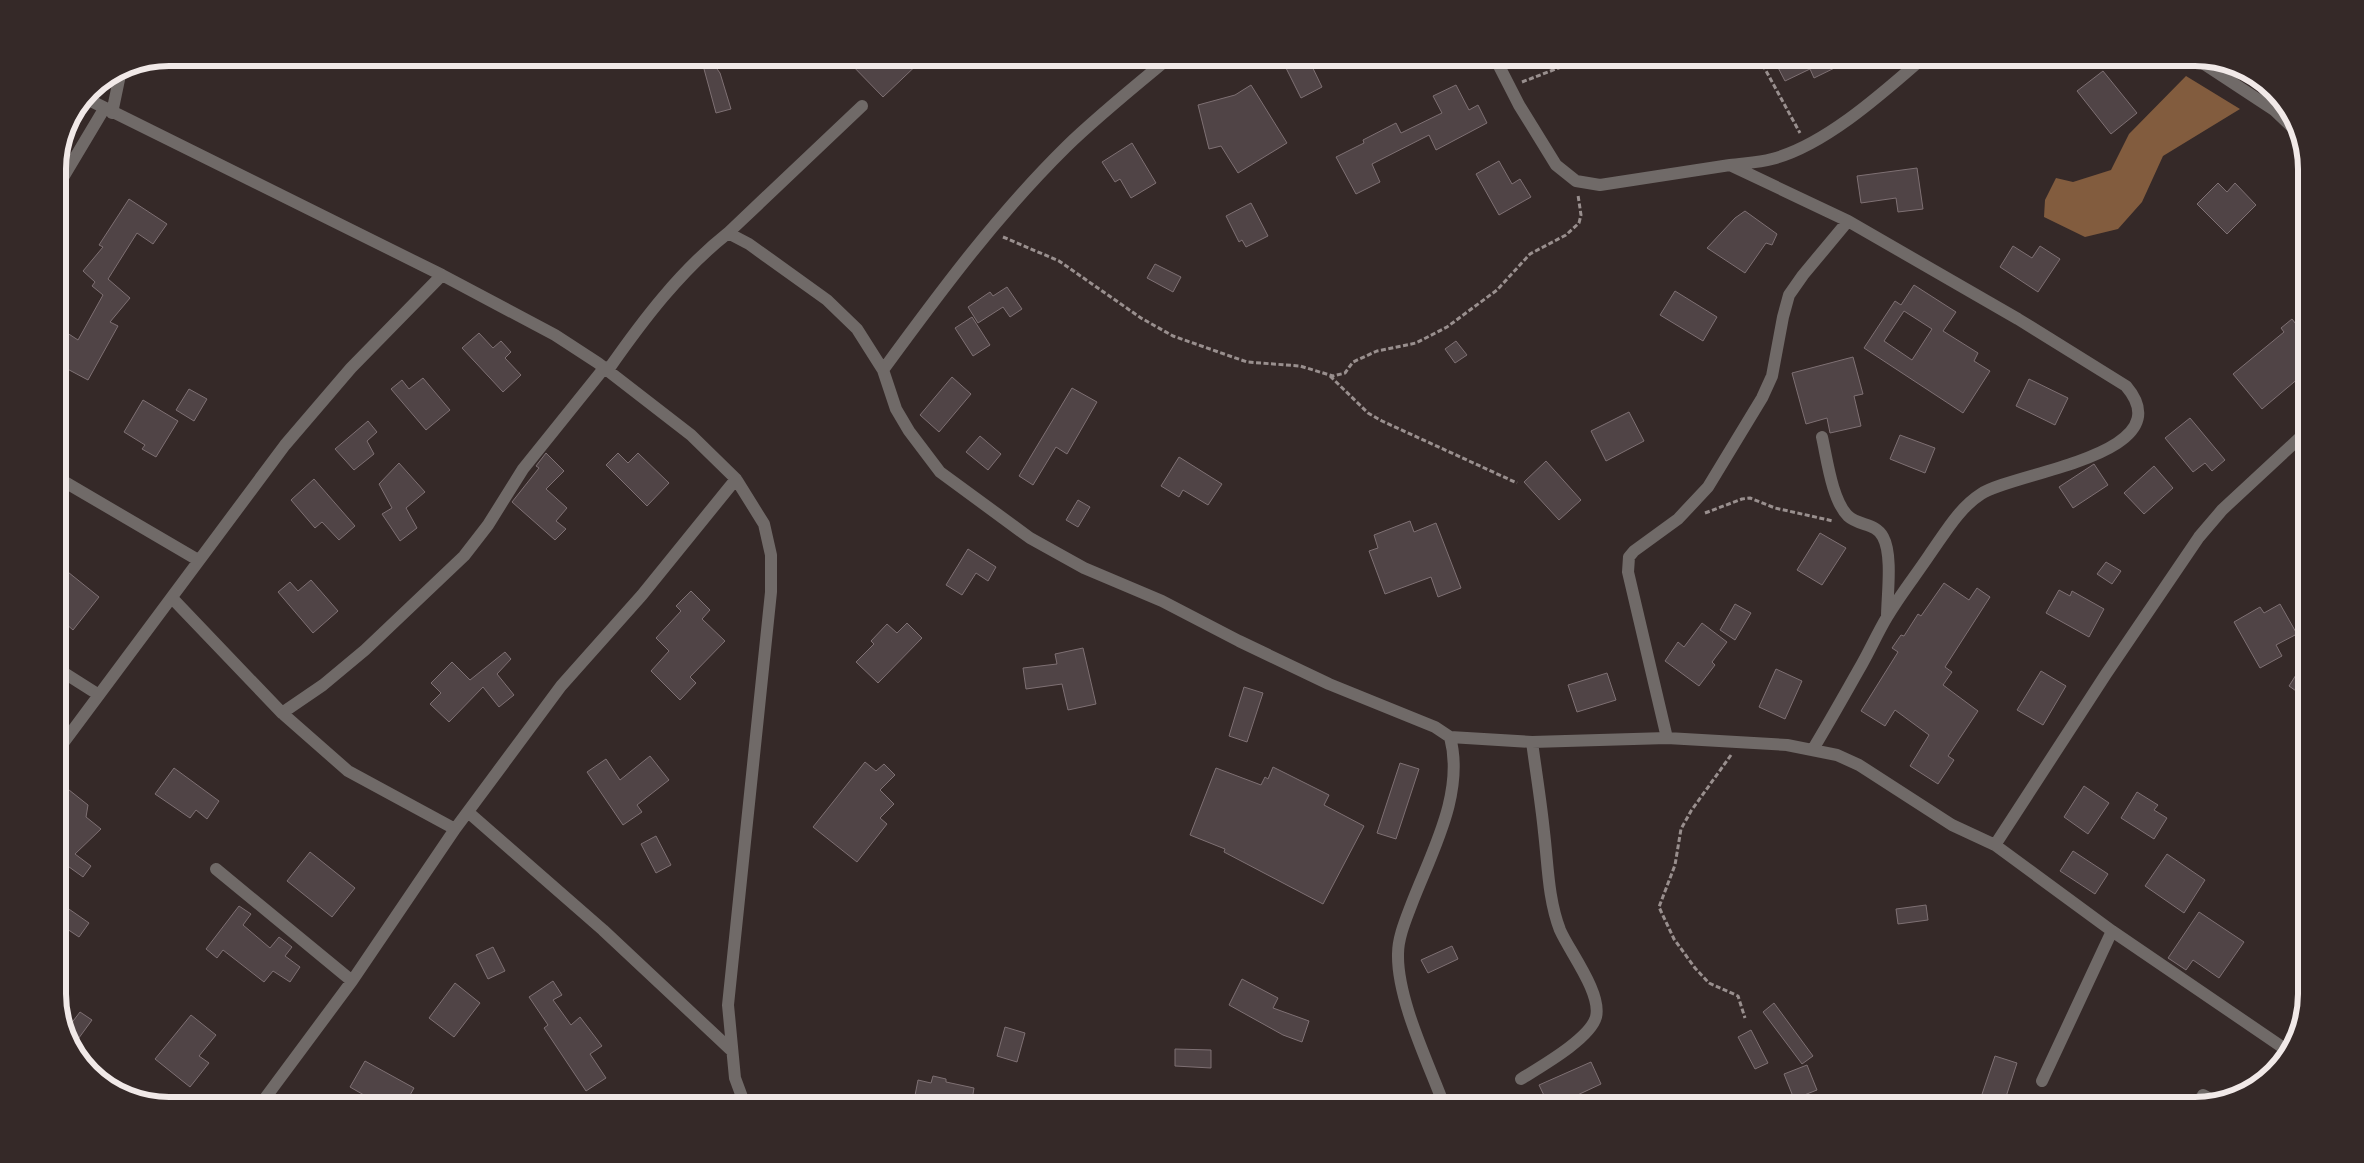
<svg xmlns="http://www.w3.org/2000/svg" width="2364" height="1163" font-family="'Libre Baskerville',serif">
<rect width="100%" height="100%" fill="#352928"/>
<path fill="#825c3e" d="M2186 76 2240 109 2163 156 2142 202 2118 229 2085 237 2044 217 2045 200 2056 178 2073 182 2111 170 2129 134Z"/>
<path fill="#504446" stroke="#7e7073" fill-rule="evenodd" d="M701 58H709L720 73 731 109 716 113Z
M845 58H924L883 97Z
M1281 58H1308L1322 87 1301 98Z
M1773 58H1855L1814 78 1810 69 1785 81Z
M2103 71 2137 113 2111 134 2077 91Z
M1251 85 1287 143 1238 173 1221 146 1209 149 1198 105 1235 95Z
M1456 85 1469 110 1478 105 1487 123 1436 150 1429 135 1372 164 1380 182 1356 194 1336 157 1364 143 1363 140 1396 123 1401 133 1442 113 1433 96Z
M1132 143 1156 183 1131 198 1120 179 1115 182 1102 162Z
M1499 161 1512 184 1520 179 1531 197 1499 215 1476 174Z
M1917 168 1923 209 1898 212 1896 198 1861 203 1857 176Z
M2218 183 2227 192 2235 183 2256 205 2227 234 2197 204Z
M129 199 167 224 153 244 137 233 108 279 130 298 110 322 118 326 88 380 58 364V327L78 340 103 295 92 286 95 282 83 271 103 247 99 245Z
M1251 203 1268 236 1246 247 1242 240 1239 242 1226 216Z
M1745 211 1777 234 1772 245 1766 243 1745 273 1707 248 1735 218Z
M2013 246 2032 258 2040 246 2060 259 2038 292 2000 267Z
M1155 264 1181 277 1173 292 1147 278Z
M1914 285 1956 312 1943 331 1978 353 1974 361 1990 371 1963 413 1864 348 1895 301 1901 305ZM1904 311 1932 329 1912 360 1884 341Z
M1007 287 1022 309 1010 317 1003 307 978 323 968 307 990 292 993 296Z
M1675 291 1717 317 1703 341 1660 315Z
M972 317 990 345 973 356 955 328Z
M2292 319 2306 337V372L2262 409 2233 374 2284 332 2281 328Z
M479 333 493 348 501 341 511 352 505 358 521 375 503 392 462 348Z
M1456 341 1467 355 1455 363 1445 349Z
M1853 357 1863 394 1854 396 1861 426 1830 433 1827 418 1806 424 1792 373Z
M952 377 971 394 939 432 920 415Z
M423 378 450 410 426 430 391 389 402 380 409 389Z
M2029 379 2068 398 2055 425 2016 406Z
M1072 388 1097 402 1067 454 1056 447 1033 485 1019 476Z
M189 389 207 399 194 421 176 410Z
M143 400 178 421 156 457 142 449 145 445 124 432Z
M1629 412 1644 441 1606 461 1591 431Z
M2190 418 2225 460 2212 471 2205 463 2193 472 2165 438Z
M368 421 377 432 367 441 374 454 354 470 335 449Z
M1900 435 1935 448 1925 473 1890 459Z
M980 436 1001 454 988 470 966 452Z
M546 453 564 471 546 489 567 508 556 521 566 529 555 540 512 502 539 468 536 466Z
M618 453 628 463 638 453 669 483 647 506 606 465Z
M1179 457 1222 484 1208 505 1183 490 1179 497 1161 486Z
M1546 461 1581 500 1559 520 1524 482Z
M399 463 425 492 406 508 417 528 400 541 382 514 392 508 379 484Z
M2094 464 2108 485 2073 508 2059 487Z
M2154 466 2173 488 2144 514 2124 493Z
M314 479 355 526 339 540 322 522 315 528 291 500Z
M1078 500 1090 507 1078 527 1066 520Z
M1410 521 1414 532 1436 523 1461 588 1438 597 1431 577 1385 594 1369 551 1378 548 1374 535Z
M1820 533 1846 548 1822 585 1797 570Z
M968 549 996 567 988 581 976 573 962 595 946 585Z
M2106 562 2121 571 2112 584 2097 574Z
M58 564 99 597 73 630 58 617 65 608 58 602Z
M311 580 338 611 313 633 278 592 290 582 298 591Z
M1944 583 1969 600 1977 588 1990 597 1945 667 1952 672 1943 685 1978 711 1948 756 1954 760 1938 784 1910 766 1929 735 1895 710 1885 726 1861 711 1898 652 1892 648 1901 635 1904 636 1918 614 1921 616Z
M2059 590 2070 596 2072 591 2104 609 2089 637 2046 613Z
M691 591 710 610 702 619 725 641 690 677 696 683 680 700 651 671 669 651 656 638 681 611 676 606Z
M1735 604 1751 613 1735 640 1720 630Z
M2280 604 2297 634 2276 645 2282 656 2260 668 2234 622 2260 607 2264 613Z
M907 623 922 638 878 683 856 662 874 644 871 641 887 624 897 633Z
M1702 623 1727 642 1712 662 1715 665 1699 686 1665 661 1678 642 1684 647Z
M1083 648 1096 704 1068 710 1062 684 1026 689 1023 668 1057 664 1055 654Z
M505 652 511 659 497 674 514 695 499 707 483 687 449 722 430 704 441 693 431 683 452 662 470 680Z
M2306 659V698L2289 686Z
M1776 669 1802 681 1785 719 1759 707Z
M2041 671 2066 686 2043 725 2017 710Z
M1607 673 1616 700 1577 712 1568 685Z
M1244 687 1263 693 1247 742 1229 736Z
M650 756 669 780 637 805 642 812 623 825 587 772 606 759 620 780Z
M865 762 876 771 884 764 895 775 880 790 894 804 880 818 887 824 857 862 813 827Z
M1400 763 1419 769 1396 839 1377 833Z
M1273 767 1329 795 1324 805 1364 826 1323 904 1224 852 1225 849 1190 835 1216 768 1261 785 1265 777 1268 779Z
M174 768 219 801 207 819 196 810 190 818 155 794Z
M64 786 88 805 86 817 101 829 75 854 91 866 83 877 58 859V794Z
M2084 786 2109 803 2088 834 2064 817Z
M2137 792 2158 805 2154 810 2167 818 2154 839 2121 818Z
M656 836 671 865 656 873 641 844Z
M2073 851 2108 874 2095 894 2060 871Z
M310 852 355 888 332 917 287 881Z
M2167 854 2205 880 2184 913 2145 886Z
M1926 905 1928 920 1898 924 1896 909Z
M239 906 251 914 243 925 270 948 279 937 292 947 285 956 300 967 290 982 273 971 264 982 223 950 217 958 206 949Z
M66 907 89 923 79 937 58 923Z
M2199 912 2244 942 2219 978 2193 960 2186 970 2168 958Z
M1452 946 1458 959 1428 973 1421 960Z
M493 947 505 971 488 979 476 955Z
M1242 979 1278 998 1273 1008 1309 1021 1302 1042 1283 1035 1229 1005Z
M553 981 562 995 553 1000 571 1025 580 1017 602 1046 590 1054 606 1078 586 1091 544 1028 548 1025 529 997Z
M455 983 480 1003 454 1037 429 1018Z
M1774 1003 1813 1056 1802 1064 1763 1012Z
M80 1012 92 1020 73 1046 67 1029Z
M191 1015 216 1035 199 1056 209 1063 190 1087 155 1059Z
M1005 1027 1025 1033 1017 1062 997 1056Z
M1751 1030 1768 1063 1755 1069 1738 1037Z
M1175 1049 1211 1050V1068L1175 1066Z
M1995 1056 2017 1063 2003 1106H1978Z
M365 1061 414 1088 404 1106H383L350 1087Z
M1591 1062 1601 1084 1554 1106H1549L1539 1085Z
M1807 1065 1817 1090 1794 1099 1784 1074Z
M933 1076 946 1079V1082L974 1088 971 1106H913L918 1080 931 1083Z"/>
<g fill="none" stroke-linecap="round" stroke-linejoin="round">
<path stroke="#998f8e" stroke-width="3" stroke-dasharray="5 2.5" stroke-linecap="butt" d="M1759 58 1800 133
M1522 82 1561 67 1578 58
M1003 237 1059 261 1141 318 1173 336 1247 362 1300 366 1333 376 1345 373 1353 362 1377 351 1416 343 1447 327 1497 290 1530 254 1566 235 1579 223 1581 215 1578 195
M1330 376 1368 413 1382 421 1517 483
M1705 513 1742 499 1750 498 1775 508 1833 521
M1731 755 1691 811 1681 829 1675 865 1659 907 1674 939 1695 968 1709 983 1738 996 1745 1018"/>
<path stroke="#706a68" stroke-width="12" d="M1495 58 1519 105 1556 165 1576 181 1600 185 1730 165 1848 221 2018 319 2126 386C2185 455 2014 472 1981 494 1959 508 1945 533 1930 554 1916 575 1900 595 1887 617 1878 632 1871 648 1862 664 1846 692 1830 721 1813 749
M2195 58 2274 110 2295 130
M85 98 442 275 555 335 598 363 691 435 736 479 764 524 771 555V592L728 1005 735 1078 745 1105
M112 113 121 70
M1730 165C1743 163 1758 163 1772 159 1824 146 1883 93 1923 58
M58 186 104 109
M728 233 862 106
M608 370C643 320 680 271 728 233L749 244 827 300 857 329 883 370 896 409 909 431 940 472 1030 538 1084 568 1162 601 1239 641 1329 684 1435 727 1450 737C1465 793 1432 851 1412 903 1406 919 1398 937 1398 954 1397 999 1428 1062 1444 1105
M883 370C940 292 997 215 1066 147 1098 116 1134 87 1169 58
M1822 437C1827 459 1832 500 1848 516 1859 526 1876 523 1883 537 1893 555 1887 596 1887 617
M58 478 198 560
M172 598 282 713 348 771 455 829
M58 669 99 695
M282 713 323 685 365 650 464 556 488 525 523 469 605 367
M1450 737 1532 742 1667 738 1787 745 1837 755 1859 765 1952 825 1995 845 2112 931 2288 1051
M1667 738 1628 572 1629 557 1634 551 1678 519 1708 487 1762 398 1772 376 1783 317 1789 295 1803 275 1848 221
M58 750 285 445 351 368 442 275
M468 812 603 930 730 1049
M1995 845 2106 674 2199 537 2222 510 2306 432
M216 869 352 981
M1521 1079C1540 1067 1590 1039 1596 1017 1602 993 1569 951 1560 930 1548 899 1548 865 1544 832 1541 802 1536 772 1532 742
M2042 1081 2112 931
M2203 1095 2212 1100
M260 1105 352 981 455 829 561 686 642 595 736 479"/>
</g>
<path d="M0 0H2364V1163H0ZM169 66H2195A103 103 0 0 1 2298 169V994A103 103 0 0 1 2195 1097H169A103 103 0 0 1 66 994V169A103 103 0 0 1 169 66Z" fill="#352928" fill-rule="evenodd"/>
<path fill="none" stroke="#f1e9e8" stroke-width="6" d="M169 66H2195A103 103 0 0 1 2298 169V994A103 103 0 0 1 2195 1097H169A103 103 0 0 1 66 994V169A103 103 0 0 1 169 66Z"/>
</svg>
